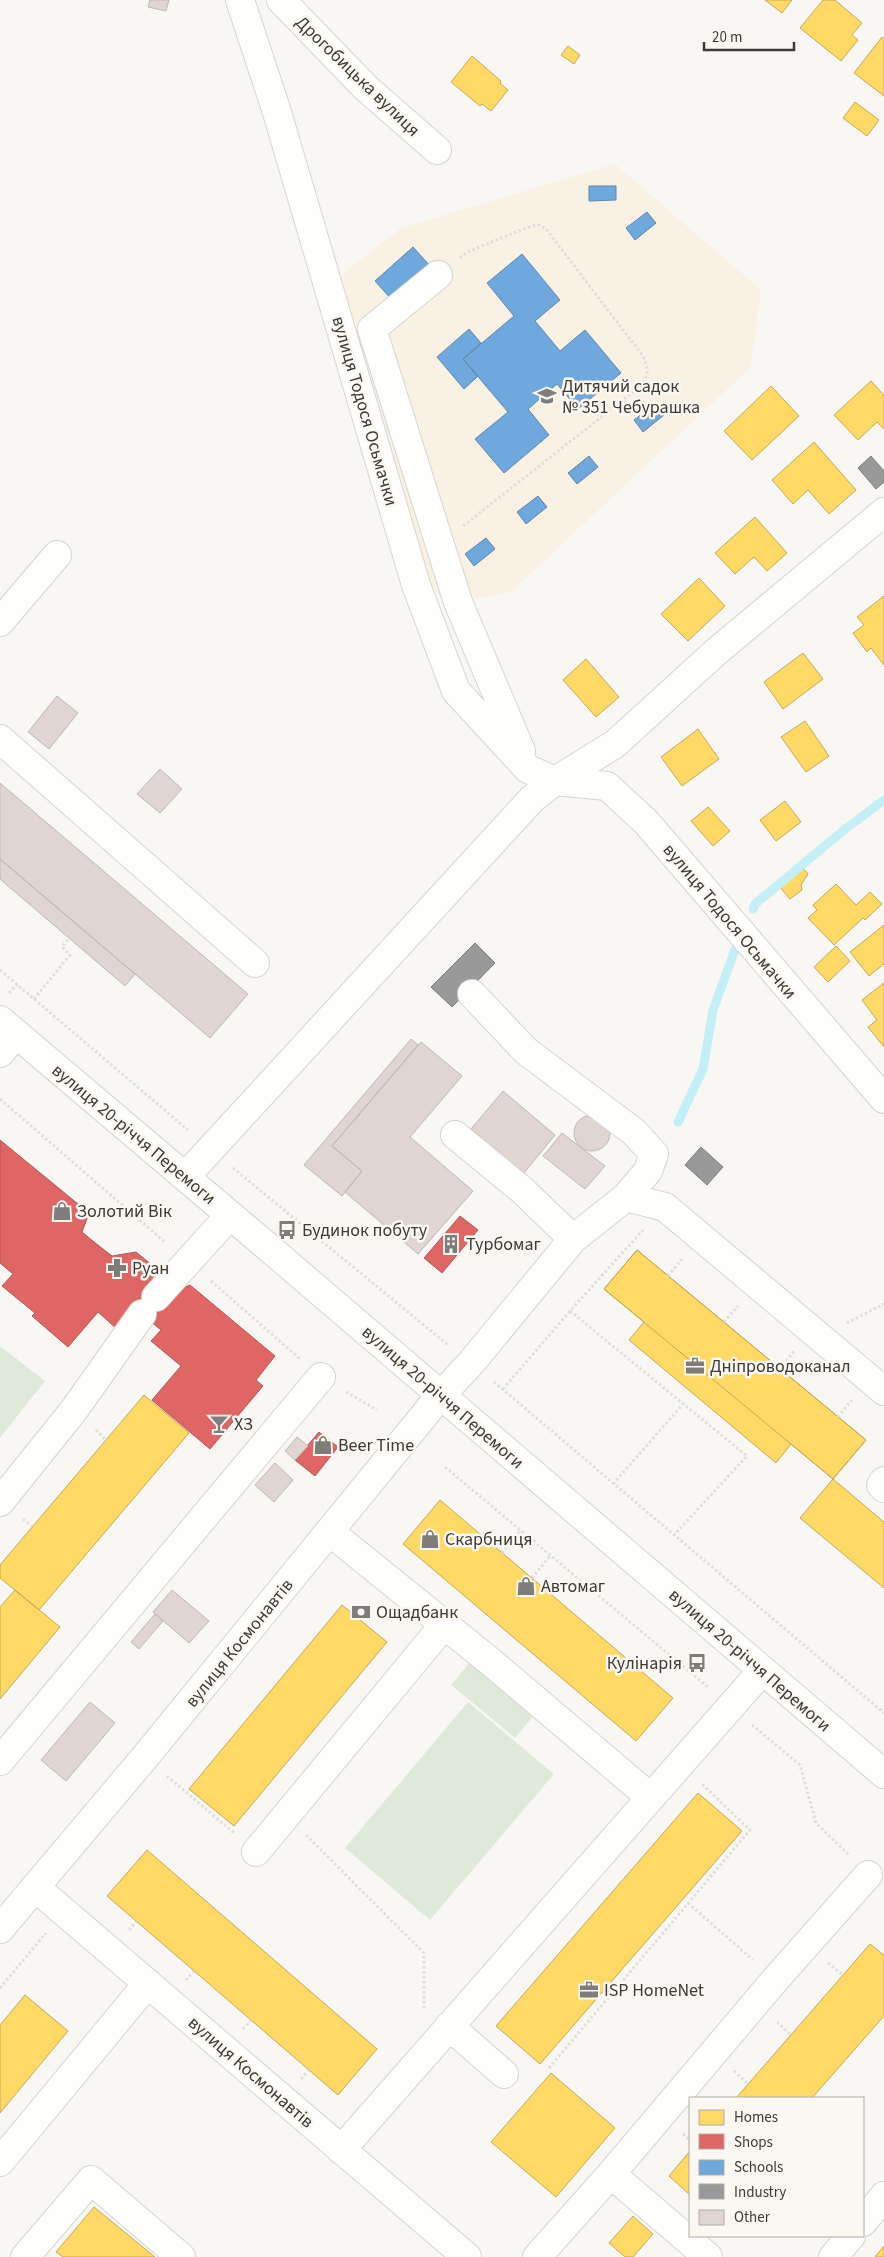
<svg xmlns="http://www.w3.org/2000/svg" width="884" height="2257" font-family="'Source Sans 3',sans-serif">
<rect width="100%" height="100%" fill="#f9f7f3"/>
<path fill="#f9f1e4" d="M615 164 761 290 751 367 511 592 458 602 442 600 424 572 339 277 401 228Z"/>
<path fill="#dfe9da" d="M0 1346 45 1381 0 1438Z
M475 1656 539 1709 515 1738 451 1685Z
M468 1702 554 1774 430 1920 345 1848Z"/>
<path fill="#ffd966" stroke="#c4aa58" d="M765 0H792L782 13Z
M823 0H835L862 23 852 35 858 40 841 61 800 28Z
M882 37 884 39V96L854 73Z
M568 46 580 55 574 64 561 55Z
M472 56 501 81 500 83 508 90 491 111 482 104 480 106 451 82Z
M855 102 879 120 867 136 843 118Z
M871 381 884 395V429L877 422 858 440 834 415Z
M771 386 799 416 752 460 724 431Z
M814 442 856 490 829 514 808 490 793 504 772 480Z
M755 517 787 553 767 571 754 557 735 574 715 553Z
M699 578 725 606 688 641 661 614Z
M884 596V665L871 648 867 652 853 633 864 625 857 617Z
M803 653 823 679 783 709 764 682Z
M586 659 619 697 596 717 563 680Z
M805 721 829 756 806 772 781 737Z
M698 729 719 759 682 786 661 757Z
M785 801 801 822 776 841 760 820Z
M708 807 730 831 713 846 691 821Z
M802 867 808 874 801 885 802 890 790 899 779 886Z
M836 884 856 905 870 892 882 904 865 920 863 918 834 945 808 918 817 910 813 905Z
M884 925V964L869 976 850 952Z
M836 946 850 961 828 982 814 967Z
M884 983V1047L868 1027 877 1020 862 1000Z
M637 1250 866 1440 833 1479 791 1444 776 1463 629 1340 644 1322 604 1289Z
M637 1250 866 1440 833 1479 604 1289Z
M144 1395 189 1433 39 1610 0 1578V1565Z
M833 1479 884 1522V1588L800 1518Z
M440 1500 673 1698 636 1741 403 1544Z
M15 1590 60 1627 0 1699V1607Z
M342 1605 387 1642 234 1826 189 1789Z
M698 1793 742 1831 540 2064 496 2026Z
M147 1850 377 2049 338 2095 107 1896Z
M870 1944 884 1955V2016L812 2098H736Z
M25 1995 68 2031 0 2113V2025Z
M551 2073 615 2128 556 2197 491 2142Z
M690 2151V2195L669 2176Z
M94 2207 155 2257H63L56 2252Z
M633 2216 653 2234 633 2257H625L609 2243Z
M884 2246V2257H875Z"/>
<path fill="#e06666" stroke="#af5958" d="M0 1140 89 1213 82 1232 94 1242 112 1256 136 1252 164 1275 118 1330 98 1312 68 1347 32 1316 35 1313 2 1286 13 1274 0 1263Z
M460 1216 478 1230 442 1273 424 1258Z
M190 1285 275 1356 256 1380 263 1386 210 1449 152 1400 181 1366 151 1341 161 1330 136 1309 150 1292 158 1299Z
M319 1432 338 1447 315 1476 295 1460Z"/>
<path fill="#6fa8dc" stroke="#6087ab" d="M589 186H616V200L589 201Z
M647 212 656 223 635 240 626 228Z
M413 247 431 267 393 301 375 281Z
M522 254 560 300 535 321 560 351 585 330 621 373 578 409 557 384 528 409 549 435 504 473 475 439 508 412 463 359 514 316 487 283Z
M469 329 481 343 463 359 478 376 464 389 437 357Z
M655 404 664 415 643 432 634 420Z
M589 456 598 467 577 484 568 473Z
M538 496 547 507 526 524 517 512Z
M486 538 495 549 474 566 465 554Z"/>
<path fill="#999" stroke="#7d7d7c" d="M871 456 884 471V482L876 489 858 468Z
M475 943 495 963 452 1007 431 987Z
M701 1147 723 1167 707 1185 685 1165Z"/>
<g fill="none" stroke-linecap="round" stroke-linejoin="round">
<path stroke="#c5eff7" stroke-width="9" d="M753 909 755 904 844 830 884 800
M678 1122 703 1069 713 1010 737 944"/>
</g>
<path fill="#e0d5d0" stroke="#bbb9b6" d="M150 0H169L166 11 148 7Z
M57 696 78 713 49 749 28 732Z
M160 769 182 789 160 813 137 794Z
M0 783 248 994 210 1038 0 859Z
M0 859 135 974 125 986 0 879Z
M411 1039 418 1045 332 1146 362 1171 342 1196 304 1165Z
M421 1042 462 1076 410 1137 473 1191 418 1254 345 1192 362 1171 332 1146Z
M503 1091 555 1135 524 1173 471 1129Z
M574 1133a18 18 0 1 1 36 0a18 18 0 1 1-36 0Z
M562 1133 605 1166 585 1189 543 1156Z
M297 1437 308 1446 295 1460 285 1451Z
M275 1463 293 1480 274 1502 255 1485Z
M172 1590 209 1621 189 1643 153 1612Z
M155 1614 163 1621 139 1649 131 1642Z
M90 1702 115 1723 66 1781 41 1760Z"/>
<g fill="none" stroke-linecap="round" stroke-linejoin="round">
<g stroke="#d6d5d2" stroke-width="30">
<path id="minor" d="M240 0 276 109 416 585 456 691 528 769 555 781 607 786 646 822 884 1099
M281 0 365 87 437 150
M438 275 372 329 458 602 521 751
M0 622 57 555
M0 739 255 963
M472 994 526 1051 634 1132 654 1154 648 1171 626 1197
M0 1020 269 1248 884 1774
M0 1053 16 1034
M455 1135 522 1190 573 1239
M185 1177 532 799 555 781 615 744 717 651 884 512
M156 1297 230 1215
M884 1481 881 1485 884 1488
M0 1502 74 1410 142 1314
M330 1532 492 1663 650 1797
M0 1761 321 1377
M256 1852 444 1625
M35 1887 467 2257
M0 1929 145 1757 440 1396 471 1363 573 1239 626 1197 665 1207 884 1391
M449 2026 504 2074
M341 2150 762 1671
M0 2162 148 1983
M863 2222 884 2196
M25 2257 91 2180 181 2257
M537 2257 611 2174
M708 2257 611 2174 775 1980 868 1875
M833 2257 851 2236"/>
</g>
<path stroke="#dededc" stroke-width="3" stroke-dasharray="2.5 2.5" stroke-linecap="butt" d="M460 258 467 252 531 226 539 225 546 229 643 356C648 368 649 374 642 385L463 526
M0 970 188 1130
M9 993 17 984
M34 999 70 955 62 947 69 938
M0 1099 166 1243
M233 1168 448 1345
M668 1276 682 1259
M211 1281 300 1359
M570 1311 747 1456 674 1535
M724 1322 738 1306
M847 1323 884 1304
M780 1369 794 1351
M494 1382 884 1713
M503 1389 570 1311 643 1230
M346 1392 377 1410
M838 1417 852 1400
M96 1430 106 1440
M445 1467 709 1688
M613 1484 684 1403
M23 1519 32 1526
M502 1553 520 1531
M532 1578 550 1556
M752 1725 800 1765 816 1823 849 1855
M167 1776 234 1833
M306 1835 424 1953V2010
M688 1903 753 1960
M129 1930 136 1921
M828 1963 843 1975
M186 1980 194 1971
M0 1988 46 1933
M777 2022 791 2035
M243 2029 251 2020
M549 2068 750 1830 702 1784
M734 2071 748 2084
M301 2079 309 2070
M683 2134 690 2140"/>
<use href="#minor" stroke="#fefefd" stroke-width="28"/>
</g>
<defs>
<g id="school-bare" transform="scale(1.5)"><path d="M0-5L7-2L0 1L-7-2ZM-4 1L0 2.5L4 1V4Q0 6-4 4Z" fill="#7e7d79" stroke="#fbf8f1" stroke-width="2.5" paint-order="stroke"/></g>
<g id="shop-bare" transform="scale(1.5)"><path d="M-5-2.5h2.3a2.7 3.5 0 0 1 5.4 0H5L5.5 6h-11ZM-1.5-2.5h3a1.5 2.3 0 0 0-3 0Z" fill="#7e7d79" stroke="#fbf8f1" stroke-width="2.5" paint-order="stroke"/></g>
<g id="bus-bare" transform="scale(1.5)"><path d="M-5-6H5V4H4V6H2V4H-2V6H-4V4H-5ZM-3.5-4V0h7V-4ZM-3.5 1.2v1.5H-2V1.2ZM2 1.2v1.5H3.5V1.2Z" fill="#7e7d79" stroke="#fbf8f1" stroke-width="2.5" paint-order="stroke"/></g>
<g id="building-bare" transform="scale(1.5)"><path d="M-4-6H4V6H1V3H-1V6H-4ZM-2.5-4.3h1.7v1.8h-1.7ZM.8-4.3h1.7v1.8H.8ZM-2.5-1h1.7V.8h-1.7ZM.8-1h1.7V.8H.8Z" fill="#7e7d79" stroke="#fbf8f1" stroke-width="2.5" paint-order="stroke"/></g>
<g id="pharmacy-bare" transform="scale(1.5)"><path d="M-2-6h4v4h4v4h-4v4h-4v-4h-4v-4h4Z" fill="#7e7d79" stroke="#fbf8f1" stroke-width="2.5" paint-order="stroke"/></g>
<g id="office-bare" transform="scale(1.5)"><path d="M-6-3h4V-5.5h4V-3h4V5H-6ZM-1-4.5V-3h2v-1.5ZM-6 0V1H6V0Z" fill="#7e7d79" stroke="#fbf8f1" stroke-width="2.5" paint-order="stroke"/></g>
<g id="bar-bare" transform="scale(1.5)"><path d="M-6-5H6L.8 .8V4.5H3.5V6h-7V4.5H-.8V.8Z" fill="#7e7d79" stroke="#fbf8f1" stroke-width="2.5" paint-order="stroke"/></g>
<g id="bank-bare" transform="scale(1.5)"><path d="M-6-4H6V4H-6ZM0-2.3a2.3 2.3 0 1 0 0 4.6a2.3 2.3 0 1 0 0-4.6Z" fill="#7e7d79" stroke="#fbf8f1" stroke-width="2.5" paint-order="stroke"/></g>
</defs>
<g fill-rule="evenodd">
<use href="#school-bare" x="547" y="396"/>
<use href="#shop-bare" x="62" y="1211"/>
<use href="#bus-bare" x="287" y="1230"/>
<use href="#building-bare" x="451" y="1244"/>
<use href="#pharmacy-bare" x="117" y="1268"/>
<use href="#office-bare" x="695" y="1366"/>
<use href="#bar-bare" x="219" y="1424"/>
<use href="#shop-bare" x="323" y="1445"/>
<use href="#shop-bare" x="430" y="1539"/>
<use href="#shop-bare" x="526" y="1586"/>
<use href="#bank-bare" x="361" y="1612"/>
<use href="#bus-bare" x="697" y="1663"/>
<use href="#office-bare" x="589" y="1990"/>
</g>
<g text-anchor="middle" stroke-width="5" stroke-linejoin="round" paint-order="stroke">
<g font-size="18" fill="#3c3b38" stroke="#fbf8f1">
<text transform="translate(358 76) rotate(44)" y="6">Дрогобицька вулиця</text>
<text transform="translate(365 411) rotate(74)" y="6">вулиця Тодося Осьмачки</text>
<text transform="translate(730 921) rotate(50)" y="6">вулиця Тодося Осьмачки</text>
<text transform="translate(134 1134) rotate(40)" y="6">вулиця 20-річчя Перемоги</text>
<text transform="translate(443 1397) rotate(41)" y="6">вулиця 20-річчя Перемоги</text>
<text transform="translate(239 1643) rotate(-51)" y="6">вулиця Космонавтів</text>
<text transform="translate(750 1660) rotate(41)" y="6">вулиця 20-річчя Перемоги</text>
<text transform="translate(251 2072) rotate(41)" y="6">вулиця Космонавтів</text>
</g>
<g font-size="18" fill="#3c3b38" stroke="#fbf8f1" text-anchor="start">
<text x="562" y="392">Дитячий садок<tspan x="562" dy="21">№ 351 Чебурашка</tspan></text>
<text x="77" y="1217">Золотий Вік</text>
<text x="302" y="1236">Будинок побуту</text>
<text x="466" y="1250">Турбомаг</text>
<text x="132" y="1274">Руан</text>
<text x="710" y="1372">Дніпроводоканал</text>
<text x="234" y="1430">ХЗ</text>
<text x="338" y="1451">Beer Time</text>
<text x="445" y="1545">Скарбниця</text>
<text x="541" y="1592">Автомаг</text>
<text x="376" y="1618">Ощадбанк</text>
<text x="682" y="1669" text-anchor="end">Кулінарія</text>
<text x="604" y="1996">ISP HomeNet</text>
</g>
</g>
<rect x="689" y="2097" width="175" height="140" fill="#fbf8f1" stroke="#afaca7"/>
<rect x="699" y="2110" width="25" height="15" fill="#ffd966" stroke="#afaca7"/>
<text x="734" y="2122" font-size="15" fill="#3c3b38">Homes</text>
<rect x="699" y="2134" width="25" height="15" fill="#e06666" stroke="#afaca7"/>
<text x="734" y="2147" font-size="15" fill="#3c3b38">Shops</text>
<rect x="699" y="2160" width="25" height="15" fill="#6fa8dc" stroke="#afaca7"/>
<text x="734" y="2172" font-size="15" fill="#3c3b38">Schools</text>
<rect x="699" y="2184" width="25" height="15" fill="#999999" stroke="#afaca7"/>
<text x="734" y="2197" font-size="15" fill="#3c3b38">Industry</text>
<rect x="699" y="2210" width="25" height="15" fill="#e0d5d0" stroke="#afaca7"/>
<text x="734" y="2222" font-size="15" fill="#3c3b38">Other</text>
<path d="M704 42v8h90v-8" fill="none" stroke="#3c3b38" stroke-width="2.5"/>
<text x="712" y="42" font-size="15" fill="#3c3b38" stroke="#fbf8f1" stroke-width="4" paint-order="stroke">20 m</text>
</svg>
